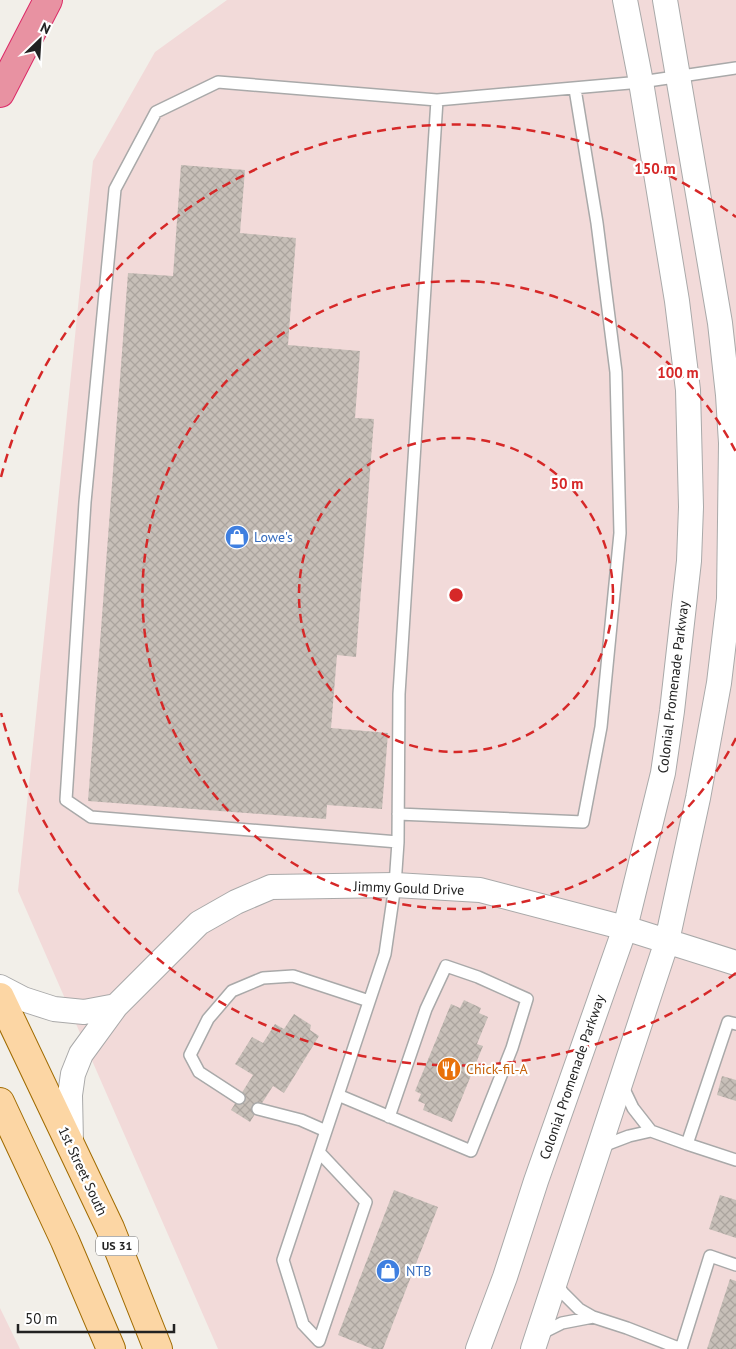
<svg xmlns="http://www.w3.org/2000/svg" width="736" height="1349" font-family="'PT Sans',sans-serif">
<defs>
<pattern id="building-cross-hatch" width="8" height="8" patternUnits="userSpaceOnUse" patternTransform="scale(1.25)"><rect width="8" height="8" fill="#c7bfb8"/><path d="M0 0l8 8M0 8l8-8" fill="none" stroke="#aba49e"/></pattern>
</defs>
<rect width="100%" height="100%" fill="#f2efe9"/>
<path fill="#f2dad9" d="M227 0H736V1349H218L18 891 93 161 155 52Z
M0 1308 20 1349H0Z"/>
<path fill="url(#building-cross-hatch)" d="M181 165 245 170 240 233 296 238 288 345 360 351 355 418 374 419 356 657 337 655 331 728 388 733 382 809 327 805 326 819 88 801 128 273 173 276Z
M464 1000 481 1008 479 1013 488 1017 477 1044 483 1046 452 1122 423 1110 425 1104 418 1101 421 1094 415 1091 451 1004 460 1008Z
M294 1014 311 1025 310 1030 319 1036 284 1093 273 1086 250 1122 231 1110 253 1075 235 1064 252 1037 263 1043 275 1024 284 1029Z
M722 1076 736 1080V1101L717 1095Z
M394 1190 438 1207 383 1349H373L338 1335Z
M720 1195 736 1200V1238L709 1229Z
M730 1279 736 1281V1349H707Z"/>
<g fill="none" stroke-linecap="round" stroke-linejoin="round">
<g stroke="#a9a9a9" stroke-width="14">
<path id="service" d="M398 814 583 822 601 727 620 533 616 372 597 223 575 89
M398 842 91 817 66 800 85 502 115 189 156 112 218 82 437 100
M736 1024 728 1022 687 1144 736 1160
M622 1085 633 1108 651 1131 687 1144
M338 1095 471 1151 512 1048 527 999 478 977 446 966 426 1009 389 1117
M239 1098 199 1072 190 1055 208 1019 232 991 263 978 293 976 369 1001
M258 1109 301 1120 326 1131
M600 1147 629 1136 651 1131
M319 1152 366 1202 319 1341 303 1324 283 1260 385 954 395 885 398 842 399 694 437 100 641 82 736 68
M556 1283 563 1293 579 1309 593 1317 627 1328 681 1349 710 1256 736 1265
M540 1334 562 1323 593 1317"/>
</g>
<g stroke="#a9a9a9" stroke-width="26">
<path id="minor" d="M0 987 23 999 54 1009 84 1012 116 1006
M71 1143 70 1095 73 1074 81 1054 116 1006 199 923 236 902 271 887 395 885 480 890 625 928 736 963
M478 1349 505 1277 536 1181 625 928 663 773 672 711 689 561 691 507 688 390 677 301 641 82 625 0
M533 1349 667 941 698 798 719 683 729 599 731 443 728 395 720 323 665 0"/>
</g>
<g stroke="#a06b00" stroke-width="30">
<path id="primary" d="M0 997 110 1228 158 1349
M0 1102 65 1241 111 1349"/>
</g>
<g stroke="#dc2a67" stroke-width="30">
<path id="motorway" d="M0 93 48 0"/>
</g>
<use href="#service" stroke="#fff" stroke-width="11"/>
<use href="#minor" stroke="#fff" stroke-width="24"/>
<use href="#primary" stroke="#fcd6a4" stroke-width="28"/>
<use href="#motorway" stroke="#e892a2" stroke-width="28"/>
</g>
<g fill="none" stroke="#d62828" stroke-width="2.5" stroke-dasharray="9 6">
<circle cx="456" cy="595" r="157"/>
<path d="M736 738A314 314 0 1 1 736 452"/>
<path d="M736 973A470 470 0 0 1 1 713M1 477A470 470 0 0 1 736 217"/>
</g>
<defs>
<g id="shop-disc" transform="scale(1.25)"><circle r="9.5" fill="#3f7fe0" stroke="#fff"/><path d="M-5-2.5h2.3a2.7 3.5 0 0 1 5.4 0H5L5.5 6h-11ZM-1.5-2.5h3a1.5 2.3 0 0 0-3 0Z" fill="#fff"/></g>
<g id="restaurant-disc" transform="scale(1.25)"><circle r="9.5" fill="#e8710a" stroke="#fff"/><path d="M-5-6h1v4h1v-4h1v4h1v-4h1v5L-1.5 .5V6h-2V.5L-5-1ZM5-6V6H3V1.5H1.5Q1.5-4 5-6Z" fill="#fff"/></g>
</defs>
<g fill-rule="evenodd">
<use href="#shop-disc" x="237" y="537"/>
<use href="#restaurant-disc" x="449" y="1069"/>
<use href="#shop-disc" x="388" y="1271"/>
</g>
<g text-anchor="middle" stroke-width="4.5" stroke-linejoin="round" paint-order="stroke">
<rect fill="#fff" stroke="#646464" stroke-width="1" x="96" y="1236.5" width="42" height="19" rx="4"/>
<g font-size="12" font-weight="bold" fill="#222">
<text x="117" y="1250">US 31</text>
</g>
<g font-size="14" fill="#366cbe" stroke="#fff" text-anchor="start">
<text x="254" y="542">Lowe's</text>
<text x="406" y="1276">NTB</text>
</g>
<g font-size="14" fill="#222" stroke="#fff">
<text transform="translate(673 687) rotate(-83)" y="5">Colonial Promenade Parkway</text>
<text transform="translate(409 888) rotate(2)" y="5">Jimmy Gould Drive</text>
<text transform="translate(572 1077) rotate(-71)" y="5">Colonial Promenade Parkway</text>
<text transform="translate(83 1171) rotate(65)" y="5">1st Street South</text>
</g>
<g font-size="14" fill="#c56008" stroke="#fff" text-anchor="start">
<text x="466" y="1074">Chick-fil-A</text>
</g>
</g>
<circle cx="456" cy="595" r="8" fill="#d62828" stroke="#fff" stroke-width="2.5"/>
<g font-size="15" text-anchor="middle" font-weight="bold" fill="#d62828" stroke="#fff" stroke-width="4.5" stroke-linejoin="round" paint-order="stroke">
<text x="655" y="174">150 m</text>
<text x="678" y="378">100 m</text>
<text x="567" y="489">50 m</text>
</g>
<g transform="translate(40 40) rotate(25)" stroke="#ffffff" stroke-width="4" paint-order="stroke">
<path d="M0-4L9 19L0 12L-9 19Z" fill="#222222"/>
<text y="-8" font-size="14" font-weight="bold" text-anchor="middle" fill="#222222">N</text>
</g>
<path d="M18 1324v8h156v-8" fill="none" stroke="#222222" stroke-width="2.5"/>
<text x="25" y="1324" font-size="15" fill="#222222" stroke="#ffffff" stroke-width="4" paint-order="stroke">50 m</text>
</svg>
